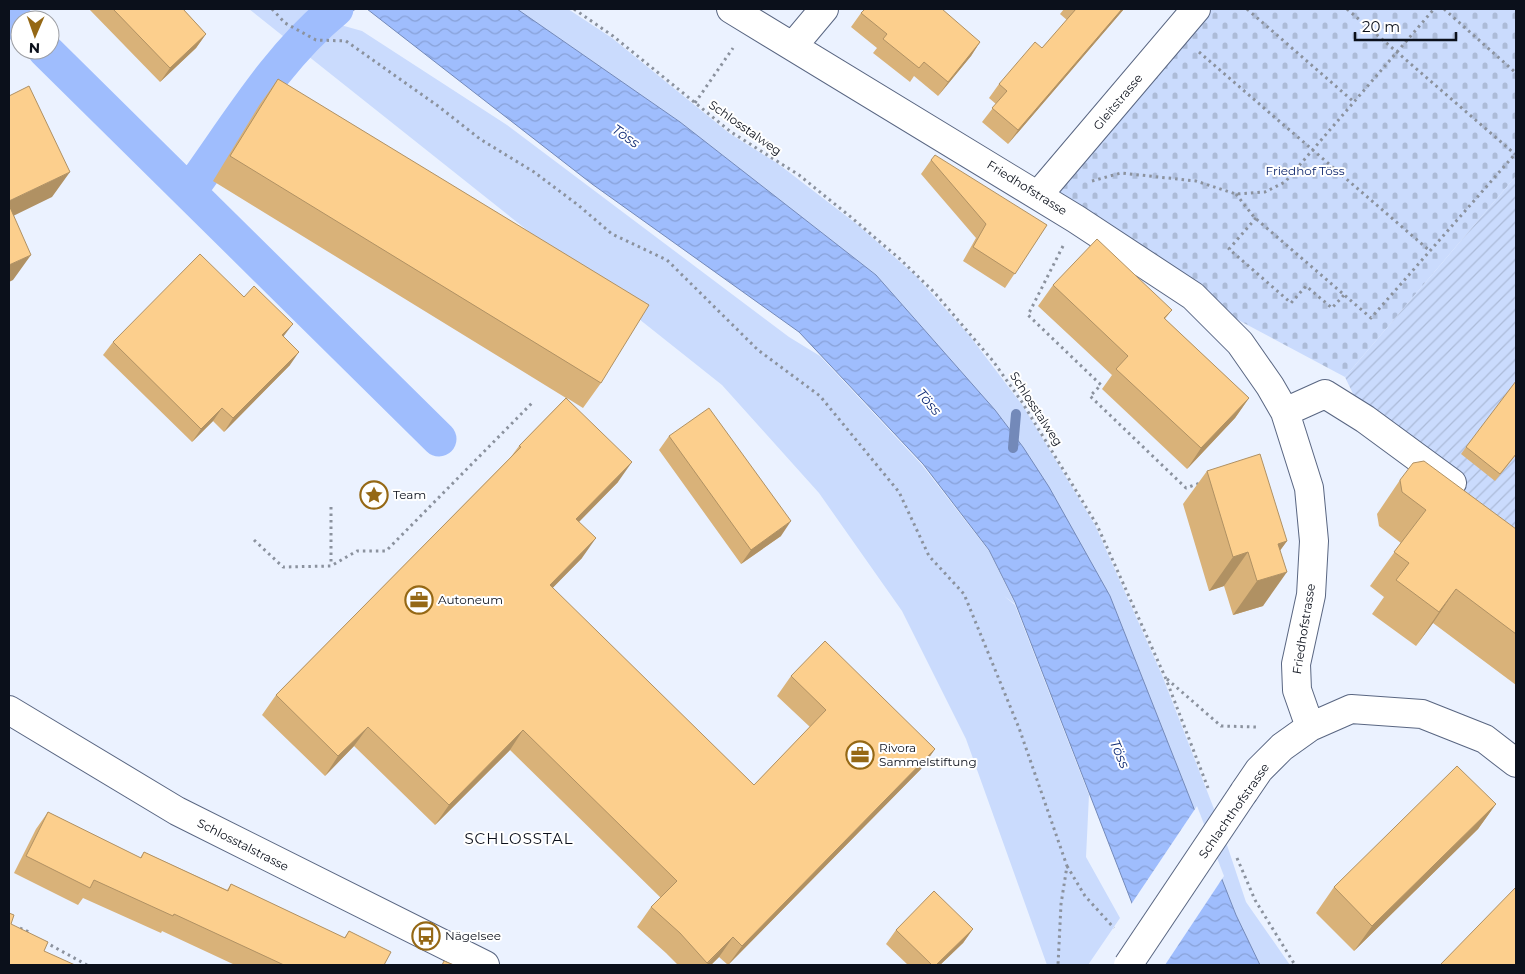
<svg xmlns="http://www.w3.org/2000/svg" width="1525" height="974" font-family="Montserrat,sans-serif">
<defs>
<pattern id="cemetery-stones" width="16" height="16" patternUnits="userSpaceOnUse" patternTransform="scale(1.25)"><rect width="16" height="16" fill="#cadbfd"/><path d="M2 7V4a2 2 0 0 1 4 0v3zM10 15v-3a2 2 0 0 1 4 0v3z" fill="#acbbd8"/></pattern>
<pattern id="garden-furrows" width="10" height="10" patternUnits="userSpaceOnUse" patternTransform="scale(1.25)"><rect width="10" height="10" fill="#cadbfd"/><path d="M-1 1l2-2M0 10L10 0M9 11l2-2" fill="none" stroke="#acbbd8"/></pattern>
<pattern id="water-waves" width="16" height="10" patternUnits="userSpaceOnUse" patternTransform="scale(1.25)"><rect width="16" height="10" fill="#9fbdfd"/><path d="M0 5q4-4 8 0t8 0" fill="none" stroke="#88a1d8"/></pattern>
</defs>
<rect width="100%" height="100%" fill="#ebf2ff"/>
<path fill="#cadbfd" d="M249 9H314L330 22 362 31 507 125 789 337 820 356 922 465 989 551 1015 604 1004 596 1015 605 1089 795 1086 857 1120 918 1088 965H1047L966 739 902 611 819 493 722 385Z
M517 9H568L612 38 729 133 777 163 858 225 915 275 969 335 1023 406 1095 525 1162 675 1221 827 1246 902 1290 965H1260L1236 915 1110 596 1023 447 995 410 876 275 680 122Z"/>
<path fill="url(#cemetery-stones)" d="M1196 9H1516V176L1345 377 1193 296 1039 194Z"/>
<path fill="url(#garden-furrows)" d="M1516 176V531L1365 419 1345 377Z"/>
<path fill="url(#water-waves)" stroke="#7389b9" d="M317 9H356L330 22 316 12Z
M367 9H517L680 122 876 275 995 410 1023 447 1049 487 1110 596 1236 915 1260 965H1156L1015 602 989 550 923 464 799 332 592 184Z"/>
<path fill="#ebf2ff" d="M1197 806 1224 876 1165 965H1153L1130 906Z"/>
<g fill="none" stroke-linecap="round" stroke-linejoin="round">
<path stroke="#7389b9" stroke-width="10" d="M1013 448 1016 414"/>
<path stroke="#9fbdfd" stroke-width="35" d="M9 14 20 25
M45 50 439 439
M189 192C235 129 276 58 336 9"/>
<g stroke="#596682" stroke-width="30">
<path id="minor" d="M731 9 1076 219 1193 296 1240 343 1270 386 1285 412 1309 488 1314 541 1311 595 1296 664 1297 690 1310 727
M793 46 824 9
M1039 194 1196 9
M1285 412 1325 394 1365 419 1452 483
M1244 792 1259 770 1282 747 1310 727 1351 709 1422 714 1485 739 1516 763"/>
</g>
<g stroke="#596682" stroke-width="30">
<path id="major" d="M9 710 177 811 485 965"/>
</g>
<path stroke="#8b929e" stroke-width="3" stroke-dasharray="2.5 4" stroke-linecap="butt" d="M272 9 285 23 316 40 346 41 438 106 480 139 534 172 578 205 612 234 667 260 758 350 820 396 899 492 929 556 964 594 1019 728 1067 866 1061 904 1058 965
M574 9 613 36 731 132 799 175 852 218 900 259 934 292 993 361 1022 402 1097 525 1166 679 1208 788
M1247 9 1354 102
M1347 9 1515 154
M1444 9 1516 73
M1199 52 1430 251
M695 103 733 48
M1092 181 1121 173 1196 181 1236 194 1265 192 1285 182 1434 9
M1236 194 1254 217 1371 318 1516 153
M1256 218 1229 249 1291 303 1306 286 1332 308 1344 295
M1063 246 1028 315 1101 385 1090 396 1186 488 1200 483
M331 507V565
M254 540 283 567 331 566 357 551H386L534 401
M1167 679 1221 726 1256 727
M1237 858 1255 900 1295 965
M1067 866 1085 896 1114 928
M20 928 29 932
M45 942 87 965"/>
<use href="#minor" stroke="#fff" stroke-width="28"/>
<use href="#major" stroke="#fff" stroke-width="28"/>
<g stroke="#596682" stroke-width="30" stroke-linecap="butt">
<path id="minor-bridge" d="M1128 965 1244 792"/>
</g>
<use href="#minor-bridge" stroke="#fff" stroke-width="28"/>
</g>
<path fill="#d9b279" d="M89 9H183L206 34 196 48 160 82Z
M1064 9H1124L1008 144 982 122 996 104 989 98 999 84 1042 48 1067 20 1060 14Z
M861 13 980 42 971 56 938 96 914 76 910 82 873 53 877 48 851 27Z
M278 79 601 383 583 408 567 398 618 482 579 522 582 558 552 588 754 785 810 727 777 696 791 676 935 749 921 769 728 965 719 957 711 965H678L666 953 637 927 651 907 661 898 510 750 435 825 354 746 325 776 262 715 276 695 510 458 519 446 566 398 213 181 260 104Z
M931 160 1047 225 1005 288 963 261 976 238 921 174Z
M1053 285 1172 310 1165 319 1249 398 1235 418 1187 469 1102 389 1112 375 1038 306Z
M284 336 290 365 224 432 213 421 192 442 103 355 113 342Z
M669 436 781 536 741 564 659 450Z
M1466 447 1516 455 1495 481 1461 454Z
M1207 471 1287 541 1280 550 1263 606 1233 615 1224 586 1209 591 1183 504Z
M1400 480 1516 529V685L1433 623 1416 646 1372 614 1384 597 1370 586 1401 543 1379 526 1377 514Z
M1496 804 1478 829 1354 951 1316 913 1334 887Z
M48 812 140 858 144 852 227 890 231 884 344 938 349 931 384 965H235L162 931 161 933 83 898 78 905 14 873 36 829Z
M973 929 963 943 940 965H908L886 944 896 930Z"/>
<path fill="#b09163" d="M1122 9H1124L1008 144 1018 130Z
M206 34 196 48 160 82 170 68Z
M980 42 971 56 938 96 948 82Z
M70 172 52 197 9 218V201Z
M31 255 13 280 9 282V265Z
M293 324 283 337 282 335Z
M299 352 290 365 224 432 233 418Z
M1249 398 1235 418 1187 469 1201 448Z
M222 408 213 421 192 442 201 429Z
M632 462 618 482 562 539 576 519Z
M791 521 781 536 741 564 751 550Z
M596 538 582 558 536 605 550 585Z
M1287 541 1263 574 1278 544Z
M1248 552 1224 586 1209 591 1233 557Z
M1287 572 1263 606 1233 615 1257 581Z
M1456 589 1433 623 1416 646 1439 612Z
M368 727 354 746 325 776 338 756Z
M523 730 510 750 435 825 449 805Z
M935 749 921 769 728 965 742 946Z
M1496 804 1478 829 1354 951 1372 926Z
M973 929 963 943 940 965H936Z
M733 937 719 957 711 965H706Z"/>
<path fill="#fccf8d" stroke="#b09163" d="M113 9H183L206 34 170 68Z
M865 9H942L980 42 948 82 924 62 919 68 883 39 887 34 861 13Z
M1076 9H1122L1018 130 992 108 1007 91 999 84 1035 42 1042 48Z
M278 79 649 305 601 383 230 156Z
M29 86 70 172 9 201V96Z
M935 155 1047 225 1015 274 973 247 986 224 931 160Z
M9 205 31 255 9 265Z
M1097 239 1172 310 1164 318 1249 398 1201 448 1116 369 1128 356 1053 285Z
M200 254 244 297 254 286 293 324 282 335 299 352 233 418 222 408 201 429 113 342Z
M1516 381V454L1500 474 1466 447Z
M566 398 632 462 576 519 596 538 550 585 754 785 826 710 791 676 825 641 935 749 742 946 733 937 707 963 680 933 651 907 677 881 523 730 449 805 368 727 338 756 276 695 521 447 519 446Z
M709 408 791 521 751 550 669 436Z
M1260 454 1287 541 1278 544 1287 572 1257 581 1248 552 1233 557 1207 471Z
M1424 461 1516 529V634L1456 589 1439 612 1396 580 1409 563 1394 552 1426 510 1402 492 1400 480 1413 463Z
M1457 766 1496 804 1372 926 1334 887Z
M48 812 141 858 144 852 228 891 231 884 345 938 349 931 391 952 384 965H284L174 914 173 916 94 880 90 888 26 856Z
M1516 887V965H1440Z
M934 891 973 929 936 965H932L896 930Z
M9 913 14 915 11 924 48 942 44 951 75 965H9Z
M444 961 454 965H442Z"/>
<defs>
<g id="sight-ring" transform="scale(1.4375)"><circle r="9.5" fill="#fff" stroke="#956815" stroke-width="1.5"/><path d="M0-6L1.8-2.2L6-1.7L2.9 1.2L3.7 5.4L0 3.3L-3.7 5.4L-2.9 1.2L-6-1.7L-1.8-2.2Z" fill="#956815"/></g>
<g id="office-ring" transform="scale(1.4375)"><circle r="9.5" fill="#fff" stroke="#956815" stroke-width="1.5"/><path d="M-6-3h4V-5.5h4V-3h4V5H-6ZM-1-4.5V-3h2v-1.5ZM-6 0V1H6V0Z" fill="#956815"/></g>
<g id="bus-ring" transform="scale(1.4375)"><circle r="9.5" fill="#fff" stroke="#956815" stroke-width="1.5"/><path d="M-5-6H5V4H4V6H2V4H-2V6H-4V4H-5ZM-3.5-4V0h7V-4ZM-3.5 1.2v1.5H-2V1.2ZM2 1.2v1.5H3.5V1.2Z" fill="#956815"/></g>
</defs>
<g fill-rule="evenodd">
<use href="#sight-ring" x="374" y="495"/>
<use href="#office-ring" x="419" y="600"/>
<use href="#office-ring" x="860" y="755"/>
<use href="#bus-ring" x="426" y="936"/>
</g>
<g text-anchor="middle" stroke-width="4" stroke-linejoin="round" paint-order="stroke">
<g font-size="12" fill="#0b101b" stroke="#fff">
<text transform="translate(1118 102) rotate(-50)" y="4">Gleitstrasse</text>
<text transform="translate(745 128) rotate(35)" y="4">Schlosstalweg</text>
<text transform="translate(1027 188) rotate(32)" y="4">Friedhofstrasse</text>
<text transform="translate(1036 409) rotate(57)" y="4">Schlosstalweg</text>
<text transform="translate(1304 629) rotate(-81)" y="4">Friedhofstrasse</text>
<text transform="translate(1234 811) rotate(-55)" y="4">Schlachthofstrasse</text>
<text transform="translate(243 845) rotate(27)" y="4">Schlosstalstrasse</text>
</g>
<g font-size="12" fill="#0c256c" stroke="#fff">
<text x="1305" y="175">Friedhof Töss</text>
</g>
<g font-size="12" fill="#0b101b" stroke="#fff" text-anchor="start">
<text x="393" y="499">Team</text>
<text x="438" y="604">Autoneum</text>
<text x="879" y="752">Rivora<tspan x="879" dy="14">Sammelstiftung</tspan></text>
<text x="445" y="940">Nägelsee</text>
</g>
<g font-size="14" font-style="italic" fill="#153078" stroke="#fff">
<text transform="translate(626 136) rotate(34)" y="5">Töss</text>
<text transform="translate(929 402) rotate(49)" y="5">Töss</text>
<text transform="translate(1120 754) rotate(67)" y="5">Töss</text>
</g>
<g font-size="15" letter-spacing="1" fill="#0b101b" stroke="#fff">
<text x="519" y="844">SCHLOSSTAL</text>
</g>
</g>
<rect width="1525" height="974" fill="none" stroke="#0b101b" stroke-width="20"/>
<g transform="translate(35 35) rotate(182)"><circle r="24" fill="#ffffff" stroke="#9d9fa4"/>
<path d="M0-4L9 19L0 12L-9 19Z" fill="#956815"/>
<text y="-8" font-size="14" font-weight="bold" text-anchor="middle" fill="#0b101b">N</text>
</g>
<path d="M1355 32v8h101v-8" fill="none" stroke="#0b101b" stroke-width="2.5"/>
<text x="1362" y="32" font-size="15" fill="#0b101b" stroke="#ffffff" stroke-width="4" paint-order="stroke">20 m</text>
</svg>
